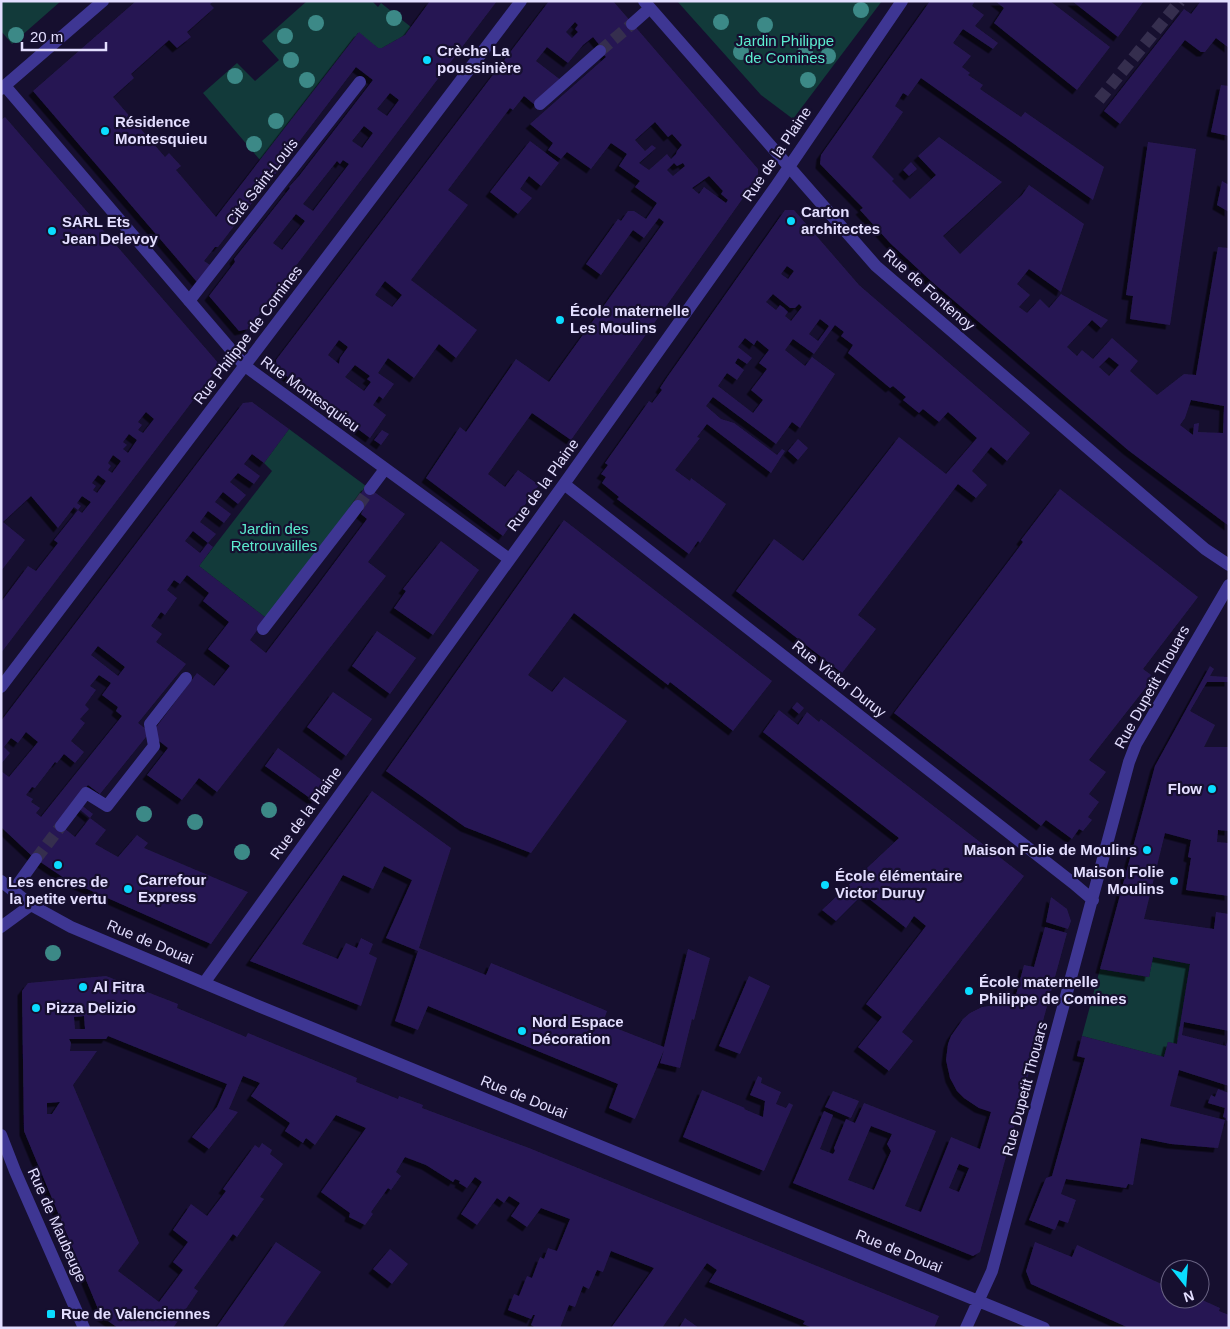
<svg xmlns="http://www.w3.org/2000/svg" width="1230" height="1329" font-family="Helvetica,sans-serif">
<defs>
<filter id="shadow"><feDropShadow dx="-4.5" dy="4.5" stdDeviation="0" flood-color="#0009"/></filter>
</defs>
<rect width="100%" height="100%" fill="#160f2f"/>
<path fill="#123a3a" d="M1 1H61L12 44 1 31Z
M307 1H372L378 7 381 3 411 27 405 35 382 48H378L358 33 260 160 203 93 237 63 255 81 279 60 262 41Z
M677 1H882L793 119 761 95Z
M289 429 366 486 266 618 199 566 272 471 264 463Z
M1153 957 1190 964 1177 1044 1168 1042 1164 1057 1082 1036 1100 969 1149 977Z"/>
<path fill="#271952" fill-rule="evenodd" filter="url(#shadow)" d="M136 1H214L210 4 214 8 187 32 191 37 177 48 169 40 131 74 134 78 113 97 165 157 169 153 181 166 176 170 216 217 359 32 378 48H382L405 35 430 1H497L248 329 239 331 209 296 235 262 234 259 290 188 289 187 299 176 373 80 356 67 279 168 280 169 269 181 218 247H215L204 261 210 265 197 282 33 91ZM390 93 399 100 387 116 377 109ZM364 126 373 133 362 148 352 141ZM343 160 349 164 313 211 303 204 337 161 340 164ZM296 214 305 221 282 250 273 243Z
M549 1H613L758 169V177L571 440 532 413 488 474 505 487 518 470 539 485 503 536 426 478 460 427 466 432 516 359 549 382 664 222 659 218 644 238 633 230 601 275 586 264 618 219 621 221 628 211H634L646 219 657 203 635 187 640 181 619 166 627 154 611 143 591 169 567 152 561 159 548 150 553 143 530 124 606 57 599 49 601 47 593 37 583 45 568 63 547 47 536 61 562 81 535 105 524 96 513 110 510 108 448 190 468 205 411 280 477 330 456 358 439 344 414 378 388 358 378 373 394 384 383 399 379 396 373 405 386 415 370 438 277 369 276 360ZM575 22 578 25 575 29 578 32 572 38 566 32ZM655 122 668 137 672 134 682 145 677 151 676 154 671 159 667 154 649 170 639 163 656 148 652 145 645 151 635 140ZM674 163 677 166 683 163 685 166 673 176 667 170ZM709 176 723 191 721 194 728 200 726 203 704 187 699 194 692 188ZM385 281 402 295 392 307 375 295ZM339 340 348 347 340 358 339 364 328 355ZM355 365 370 376 367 379 371 382 364 391 345 377Z
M930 1H975L972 6 984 15 975 26 998 43 993 49 963 29 953 43 971 56 962 67 970 73 968 75 983 85 980 89 1021 117 1025 112 1104 167 1093 200 921 78 908 96 903 93 895 106 903 112 872 157 894 179 892 181 910 199 936 175 918 156 939 137 1002 182 943 236 960 254 1022 195 1029 185 1084 224 1061 292 1029 269 1017 284 1030 295 1019 307 1027 313 1040 299 1049 308 1061 294 1108 320 1101 328 1092 320 1067 347 1077 356 1082 350 1093 359 1112 338 1138 361 1130 371 1157 395 1184 374 1196 375 1218 247 1229 248V526L1128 450 931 281 890 243 860 210 863 208 820 164 821 155ZM1109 357 1119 365 1109 376 1099 367ZM1191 400 1224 406 1223 433 1198 432 1199 423 1194 424 1193 435 1180 425 1185 418Z
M995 1H1050L1110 47 1077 90 994 23 1004 8Z
M1072 1H1144L1118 37Z
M1201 1H1229V48L1216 38 1205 52H1201L1185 40 1120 124 1104 111 1184 9 1191 14Z
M1221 85 1229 86V136L1211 132Z
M5 117 220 365 1 653V602L28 566 36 571 58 543 54 540 78 510 74 507 58 528 31 496 3 522 25 540 1 571V120ZM146 412 154 419 143 433 138 430 142 425 138 422ZM129 434 137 440 128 453 123 449 127 445 123 442ZM113 455 121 461 112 473 108 470 111 466 108 463ZM98 475 106 481 97 493 93 490 96 486 92 483ZM82 496 91 502 82 513 78 510 81 506 77 503Z
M530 141 559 163 541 186 529 176 520 189 532 198 518 214 490 192Z
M1148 142 1196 149 1170 325 1130 319 1133 296 1126 295Z
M911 162 917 169 909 176 903 170Z
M1222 181 1229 185V212L1217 205Z
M785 210H794L859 285 1030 433 1007 461 991 447 972 471 987 485 976 498 958 484 858 615 876 629 842 673 736 591 774 539 803 561 899 437 946 474 977 438 948 412 939 422 923 409 919 413 903 400 906 397 893 386 890 388 848 353 853 345 841 336 844 332 835 325 814 354 793 339 785 350 805 366 812 357 835 374 800 428 792 422 776 444 713 397 706 406 721 419 734 423 777 455 782 449 785 451 771 473 707 424 697 437 700 438 675 470 690 481 691 478 726 504 700 543 698 541 689 554 617 499 619 497 602 483 606 477 601 474 608 465 605 463 649 401 652 403 662 390 660 388 668 376ZM787 266 794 271 788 279 781 274ZM773 294 790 308H795L799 304 802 307 791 321 785 316 788 312 784 308 780 305 776 310 766 302ZM820 319 829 326 818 341 809 334ZM745 338 754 345 757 340 769 350 759 363 767 369 751 390 763 400 753 413 718 386 727 373 737 380 744 370 735 363 738 358 747 364 752 358 738 347Z
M252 402 289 429 264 463 252 454 244 464 260 476 254 484 238 473 230 482 246 495 238 504 223 492 215 502 231 514 224 523 208 511 200 522 216 534 208 543 193 531 185 541 200 553 208 543 213 547 199 566 266 618 250 640 266 653 317 586 367 519 361 514 363 510 354 503 366 486 405 514 368 562 386 576 217 792 199 778 182 800 147 775 168 748 154 737V730L197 673 214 686 230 666 208 649 229 622 203 601 209 593 187 575 180 584 174 580 167 590 177 598 165 615 161 612 151 626 162 634 156 642 186 664 138 723 150 732 100 794 88 785 58 823 75 837 90 818 78 808 80 804 93 814 90 818 106 830 95 844 118 857 137 835 148 843 144 848 248 892 211 944 67 880 33 857 1 827V771L9 777 38 742 26 732 18 743 11 738 4 747 10 753 1 764V721L243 403ZM98 646 125 667 118 676 91 655ZM99 675 111 683 102 695 118 707 116 711 122 716 41 817 36 813 40 808 31 802 33 799 26 795 32 787 35 788 55 762 57 763 64 754 75 763 84 752 71 741 85 723 80 719 89 709 85 705 96 690 90 686Z
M382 430 389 434 381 445 374 440Z
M798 439 808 448 798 460 788 451Z
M1060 489 1198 597 1143 669 1154 677 1089 760 1106 772 1089 794 1099 802 1088 817 1092 820 1083 831 1079 829 1072 839 1046 820 1041 826 894 713 1023 542 1021 540Z
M564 520 772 681 733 731 670 682 668 685 574 613 528 675 552 692 564 677 627 721 531 853 465 827 386 771Z
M441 541 479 570 433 635 394 608 406 591 403 589Z
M377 631 416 658 390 694 352 666Z
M1210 666 1214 669 1210 676 1229 677V682H1207L1190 711 1215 725 1204 747H1229V831L1218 830 1217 842 1229 843V896L1186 890 1191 858 1188 857 1191 840 1165 833 1144 919 1214 929 1216 912 1229 914V1031L1184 1022 1182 1035 1226 1046 1229 1036V1086L1179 1070 1170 1106 1225 1120 1218 1148 1171 1144 1141 1138 1133 1185 1128 1184 1126 1188 1066 1179 1061 1194 1076 1200 1068 1223 1059 1220 1055 1230 1029 1220 1046 1178 1052 1176 1085 1058 1077 1056 1082 1036 1164 1057 1168 1042 1177 1044 1190 964 1153 957 1149 977 1100 969 1155 766Z
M333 692 372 719 346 756 307 727Z
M797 702 804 708 799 714 792 708Z
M779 710 798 725 807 712 819 722 821 719 1024 876 902 1032 913 1041 889 1071 858 1047 882 1017 866 1004 926 926 914 916 906 928 863 894 836 921 822 910 899 838 763 732Z
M278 748 326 783 314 801 265 766Z
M372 791 451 848 419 948 486 975 491 963 607 1011 603 1023 664 1047 688 949 710 958 694 1020 692 1019 680 1068 660 1063 664 1050 635 1119 609 1108 618 1084 428 1006 418 1030 395 1021 418 951 386 938 412 880 384 866 373 889 343 875 302 944 338 959 346 943 357 948 361 938 373 944 369 954 377 958 361 1006 250 961Z
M1051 897 1067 909 1071 921 1068 929 1046 922Z
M1045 927 1067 933 980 1252 973 1256 793 1183 824 1111 833 1115 820 1149 833 1154 835 1151 834 1148 846 1119 855 1123 864 1103 936 1131 905 1206 921 1212 951 1137 980 1149 991 1112 979 1108 964 1098 957 1091 950 1078 946 1060 948 1044 951 1036 963 1019 970 1013 982 1007 1003 1004 1006 992 1016 995 1024 965 1034 967ZM871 1126 892 1134 887 1144 891 1151 874 1190 848 1180ZM959 1164 969 1168 959 1192 949 1188Z
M106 976 178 1004 177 1008 246 1037 248 1033 357 1078 356 1082 398 1099 399 1096 423 1105 422 1108 529 1148 939 1316 934 1328H813L803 1324 805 1321 709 1282 717 1270 707 1263 662 1328H611L654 1268 611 1251 603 1272 597 1270 589 1289 583 1286 575 1307 569 1305 560 1328H536L531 1325 535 1315H533L531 1319 508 1310 514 1294 519 1296 527 1276 532 1278 540 1257 544 1259 548 1248 557 1251 570 1219 541 1208 527 1227 511 1216 520 1203 509 1196 504 1203 497 1198 477 1225 461 1214 482 1182 475 1177 467 1188 459 1183 460 1181 455 1179 453 1182 426 1165 405 1157 396 1172 401 1176 391 1190 388 1188 371 1212 373 1214 365 1225 349 1217 350 1213 321 1192 366 1128 336 1115 315 1145 306 1138 303 1143 285 1131 290 1123 251 1096 260 1083 243 1076 229 1109 238 1112 209 1149 192 1137 217 1107 227 1084 108 1036 106 1039H69L71 1043 70 1051H97L73 1085 139 1243 118 1271 159 1302 183 1270 173 1262 188 1242 173 1230 191 1204 207 1216 226 1191 223 1189 255 1145 259 1148 262 1143 272 1150 270 1154 283 1164 260 1197 264 1199 237 1237 233 1234 194 1288 198 1291 173 1328H118L101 1316 24 1131 22 991 28 983ZM84 1016 85 1029H75L74 1017ZM60 1102 52 1114H47V1103Z
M749 976 770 986 740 1054 719 1046Z
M758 1076 762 1078 761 1083 781 1092 776 1104 786 1108 789 1103 793 1105 764 1171 683 1137 702 1090 745 1108 744 1109 763 1117 765 1101 750 1095Z
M1218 1089 1229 1093V1122L1226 1120V1118L1223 1117 1225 1108 1208 1103 1211 1095 1215 1097Z
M833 1091 859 1101 851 1118 825 1107Z
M276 1242 321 1272 318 1276 282 1328H216Z
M1035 1242 1072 1257 1077 1245 1170 1288V1299H1195L1198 1300 1200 1299 1220 1308 1219 1311 1229 1315V1328H1129L1031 1284 1026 1271Z
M390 1249 408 1264 392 1284 373 1269Z
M685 1318 699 1328H679Z"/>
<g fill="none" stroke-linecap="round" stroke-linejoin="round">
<path stroke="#352e4e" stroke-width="12" stroke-dasharray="12 6" stroke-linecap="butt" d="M600 51 632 24
M1099 100 1180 1
M358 506 370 489
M36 859 61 826"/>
<path stroke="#3e3693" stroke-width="12" d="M644 1 876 266 1205 549 1229 565
M632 24 650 8
M5 86 245 366 509 559
M1 89 103 1
M540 104 600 51
M189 301 360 82
M564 484 1073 883 1093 900
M370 489 385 469
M263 629 358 506
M1 687 521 1
M61 826 86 793 107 806 154 746 150 724 186 678
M1 881 31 905 71 927 256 1005 1044 1328
M13 891 36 859
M1 927 31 905
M204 983 564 484 776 186 902 1
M1 1135 15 1171 84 1328
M966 1328 992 1271 1129 762 1136 744 1229 585"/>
</g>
<g fill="#3c8987">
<circle cx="861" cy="10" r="8"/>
<circle cx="394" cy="18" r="8"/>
<circle cx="721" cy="22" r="8"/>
<circle cx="316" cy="23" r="8"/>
<circle cx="765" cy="25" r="8"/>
<circle cx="16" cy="35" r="8"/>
<circle cx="285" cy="36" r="8"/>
<circle cx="741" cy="52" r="8"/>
<circle cx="805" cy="53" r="8"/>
<circle cx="828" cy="56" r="8"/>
<circle cx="291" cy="60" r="8"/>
<circle cx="235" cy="76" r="8"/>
<circle cx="307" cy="80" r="8"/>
<circle cx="808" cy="80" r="8"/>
<circle cx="276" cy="121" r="8"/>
<circle cx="254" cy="144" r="8"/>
<circle cx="269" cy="810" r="8"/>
<circle cx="144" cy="814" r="8"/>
<circle cx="195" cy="822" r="8"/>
<circle cx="242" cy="852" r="8"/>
<circle cx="53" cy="953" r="8"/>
</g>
<g fill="#0adcff" stroke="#160f2f" stroke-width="2">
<circle cx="427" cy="60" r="5"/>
<circle cx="105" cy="131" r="5"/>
<circle cx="791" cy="221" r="5"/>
<circle cx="52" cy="231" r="5"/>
<circle cx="560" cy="320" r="5"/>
<circle cx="1212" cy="789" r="5"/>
<circle cx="1147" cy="850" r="5"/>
<circle cx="58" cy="865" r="5"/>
<circle cx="1174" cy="881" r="5"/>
<circle cx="825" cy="885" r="5"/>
<circle cx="128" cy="889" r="5"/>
<circle cx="83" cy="987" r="5"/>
<circle cx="969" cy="991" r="5"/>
<circle cx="36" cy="1008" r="5"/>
<circle cx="522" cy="1031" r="5"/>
<rect x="46" y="1309" width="10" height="10" rx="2.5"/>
</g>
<g text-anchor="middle" stroke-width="4.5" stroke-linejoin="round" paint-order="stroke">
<g font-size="15" fill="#5ceccf" stroke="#160f2f">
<text x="785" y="46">Jardin Philippe<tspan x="785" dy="17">de Comines</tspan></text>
<text x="274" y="534">Jardin des<tspan x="274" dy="17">Retrouvailles</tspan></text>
</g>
<g font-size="15" font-weight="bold" fill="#e3deff" stroke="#160f2f" text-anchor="start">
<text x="437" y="56">Crèche La<tspan x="437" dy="17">poussinière</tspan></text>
<text x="115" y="127">Résidence<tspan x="115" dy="17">Montesquieu</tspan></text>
<text x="801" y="217">Carton<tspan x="801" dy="17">architectes</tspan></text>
<text x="62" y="227">SARL Ets<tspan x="62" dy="17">Jean Delevoy</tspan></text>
<text x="570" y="316">École maternelle<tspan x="570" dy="17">Les Moulins</tspan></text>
<text x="1202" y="794" text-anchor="end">Flow</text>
<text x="1137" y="855" text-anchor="end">Maison Folie de Moulins</text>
<text x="1164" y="877" text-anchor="end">Maison Folie<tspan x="1164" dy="17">Moulins</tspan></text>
<text x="835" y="881">École élémentaire<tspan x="835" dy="17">Victor Duruy</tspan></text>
<text x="138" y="885">Carrefour<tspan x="138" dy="17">Express</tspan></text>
<text x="58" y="887" text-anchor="middle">Les encres de<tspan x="58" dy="17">la petite vertu</tspan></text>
<text x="979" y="987">École maternelle<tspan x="979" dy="17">Philippe de Comines</tspan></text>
<text x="93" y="992">Al Fitra</text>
<text x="46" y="1013">Pizza Delizio</text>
<text x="532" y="1027">Nord Espace<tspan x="532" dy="17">Décoration</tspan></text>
<text x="61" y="1319">Rue de Valenciennes</text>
</g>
<g font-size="15" fill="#e3deff" stroke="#160f2f">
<text transform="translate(777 154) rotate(-56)" y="5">Rue de la Plaine</text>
<text transform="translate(262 182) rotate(-52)" y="5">Cité Saint-Louis</text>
<text transform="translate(929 290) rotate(41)" y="5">Rue de Fontenoy</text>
<text transform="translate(248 335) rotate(-53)" y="5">Rue Philippe de Comines</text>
<text transform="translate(310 394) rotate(36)" y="5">Rue Montesquieu</text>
<text transform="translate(543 485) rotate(-54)" y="5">Rue de la Plaine</text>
<text transform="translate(839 679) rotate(38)" y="5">Rue Victor Duruy</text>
<text transform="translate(1152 687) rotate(-61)" y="5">Rue Dupetit Thouars</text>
<text transform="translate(306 813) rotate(-54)" y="5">Rue de la Plaine</text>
<text transform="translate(150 942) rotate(23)" y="5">Rue de Douai</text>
<text transform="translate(1025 1089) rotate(-75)" y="5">Rue Dupetit Thouars</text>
<text transform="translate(524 1097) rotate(22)" y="5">Rue de Douai</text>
<text transform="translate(57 1225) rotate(66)" y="5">Rue de Maubeuge</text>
<text transform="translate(899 1251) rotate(22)" y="5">Rue de Douai</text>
</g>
</g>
<rect width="1230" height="1329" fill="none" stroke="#e3deff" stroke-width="5"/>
<g transform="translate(1185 1284) rotate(163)"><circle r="24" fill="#160f2f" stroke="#686282"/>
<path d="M0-4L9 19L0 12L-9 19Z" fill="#0adcff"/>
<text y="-8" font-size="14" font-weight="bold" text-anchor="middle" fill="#e3deff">N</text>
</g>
<path d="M22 42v8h84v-8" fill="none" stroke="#e3deff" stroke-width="2.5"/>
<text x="30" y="42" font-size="15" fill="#e3deff" stroke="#160f2f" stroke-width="4" paint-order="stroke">20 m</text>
</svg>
